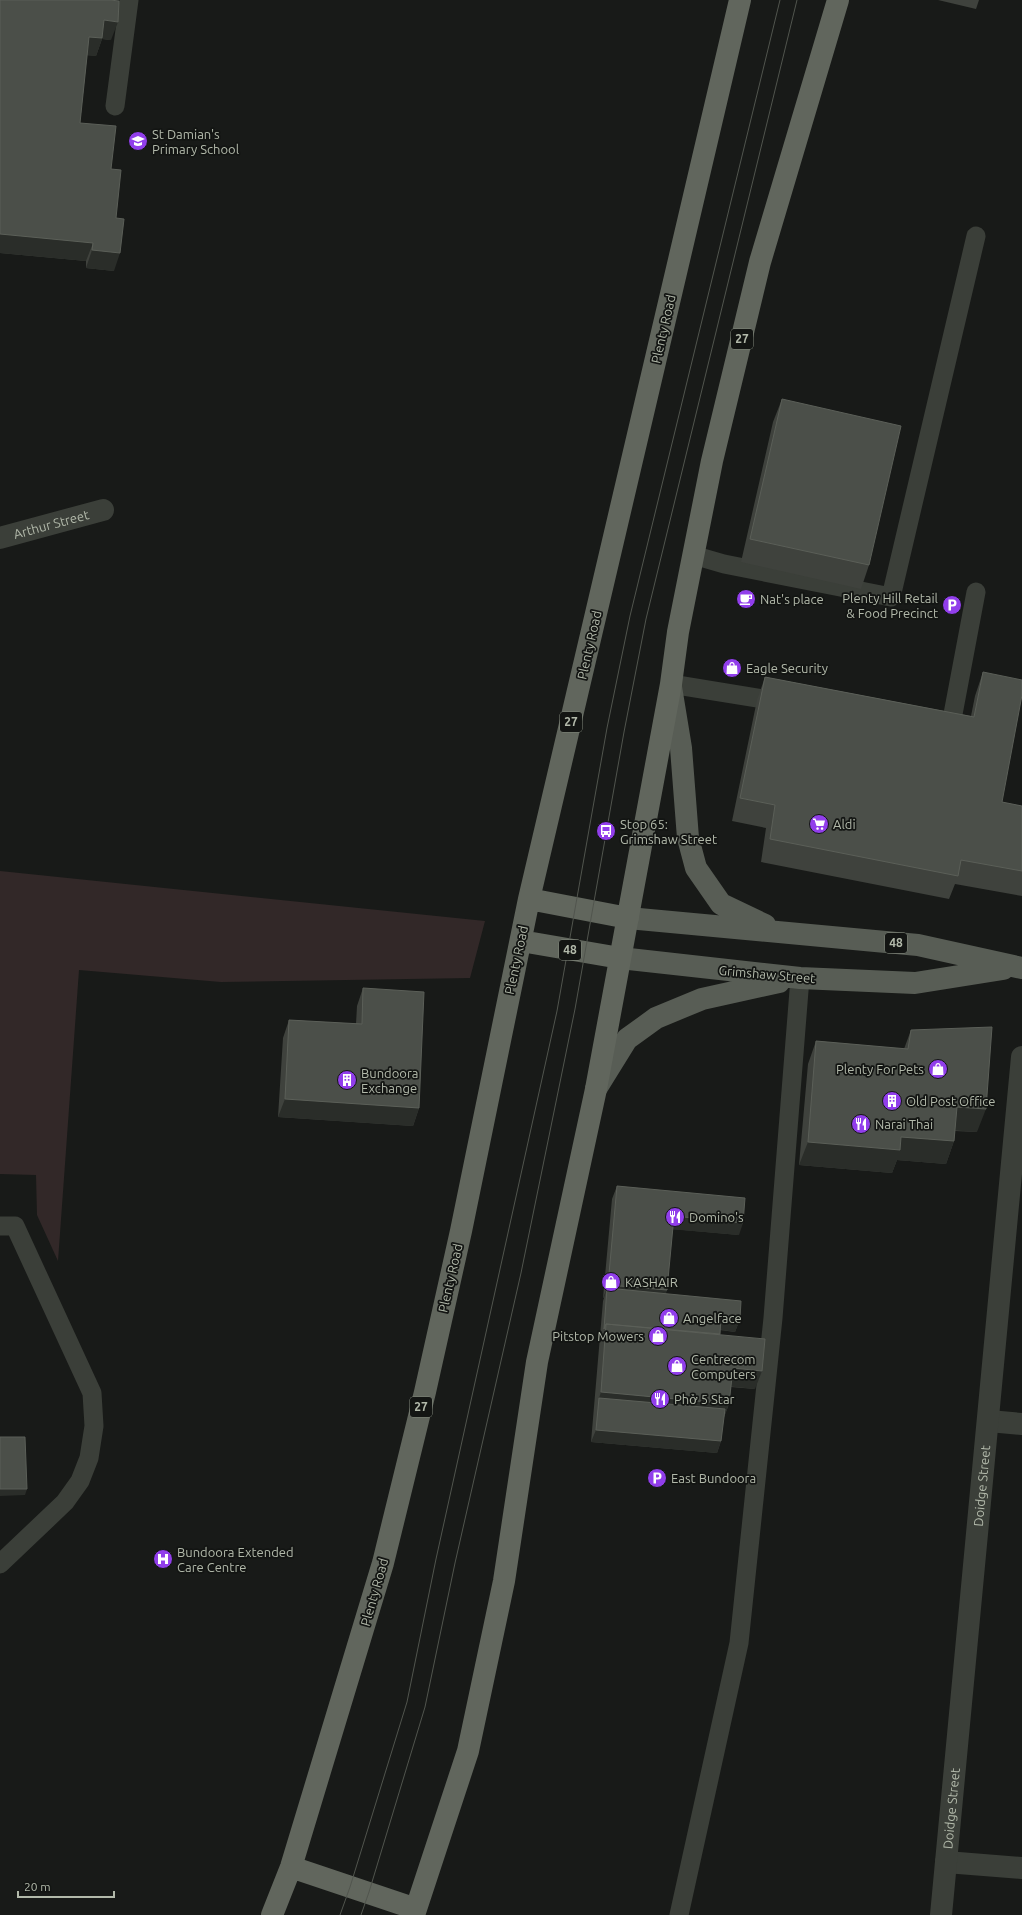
<svg xmlns="http://www.w3.org/2000/svg" width="1022" height="1915" font-family="Ubuntu,sans-serif">
<rect width="100%" height="100%" fill="#181a18"/>
<path fill="#322828" d="M0 871 485 921 470 978 221 982 79 970 58 1261 37 1215 36 1175 0 1174Z"/>
<g fill="none" stroke-linecap="round" stroke-linejoin="round">
<path stroke="#3b3f39" stroke-width="19" d="M115 106 129 0
M693 555 724 564 891 597 976 236
M671 684 782 702
M943 729 950 730 976 592
M0 1226H15L92 1393 94 1426 89 1458 80 1481 65 1502 0 1564
M679 1915 739 1643 773 1318 800 978"/>
<g stroke="#3b3f39" stroke-width="22">
<path id="s1" d="M0 538 103 510"/>
<path d="M989 1421 1022 1424"/>
<path d="M946 1862 1022 1868"/>
<path id="s2" d="M941 1915 1022 1057"/>
</g>
<path stroke="#585d55" stroke-width="22" d="M671 687 681 748 688 838 696 868 721 904 765 925
M628 918 918 945 1022 968
M620 958 800 978 915 983 1003 969
M596 1089 627 1039 656 1018 702 999 779 982"/>
<path stroke="#61665d" stroke-width="22" d="M529 899 628 918
M521 941 620 958
M291 1867 416 1909
M272 1915 291 1867 383 1563 425 1392 461 1231 529 899 740 0
M414 1915 468 1751 504 1581 537 1362 596 1089 671 684 678 632 712 461 760 262 838 0"/>
<path stroke="#51554e" stroke-width="1" d="M340 1915 350 1887 407 1702 436 1559 557 1011 607 728 630 616 780 0
M361 1915 369 1892 425 1707 455 1563 521 1273 575 1009 624 732 646 619 797 0"/>
</g>
<path fill="#3f423d" d="M0 0 111 40 102 39 96 56 87 55 80 123 111 169 116 218 114 271 86 268V261L0 253Z
M938 0H979L976 9Z
M782 399 869 565 861 589 741 562 773 422Z
M983 672 1002 802 1022 806V896L955 884 949 899 761 862 766 828 732 821 757 700 765 677 971 716 975 696Z
M363 988 419 1108 413 1126 278 1117 283 1038 289 1020 356 1024 357 1006Z
M911 1030 977 1132 955 1131 954 1141 946 1164 897 1160 892 1173 799 1165 808 1064 816 1041 904 1049Z
M617 1186 739 1235 672 1229 666 1294 740 1319 735 1332 720 1330V1334L755 1389 731 1387 729 1404 723 1420 721 1441 717 1453 591 1442 603 1301 604 1298H603L612 1199Z"/>
<path fill="#2a2d29" d="M104 20 118 22 111 40 102 39 96 56 82 55 89 37Z
M0 234 93 243 86 261 0 253Z
M92 250 120 253 114 271 86 268Z
M285 1099 419 1108 413 1126 278 1117Z
M957 1107 986 1109 977 1132 949 1130Z
M901 1137 954 1141 946 1164 897 1160 892 1173 799 1165 808 1142Z
M674 1216 743 1223 739 1235 669 1229Z
M608 1285 667 1290 662 1303 607 1288 604 1298H603Z
M721 1317 740 1319 735 1332 717 1329Z
M733 1368 762 1371 755 1389 726 1386Z
M601 1392 729 1404 722 1422 599 1398Z
M596 1430 721 1441 717 1453 591 1442Z
M0 1489H27L25 1495 0 1496Z"/>
<path fill="#4b4f49" stroke="#5b5f58" d="M0 0H110L119 1 118 22 104 20 102 38 89 37 80 123 116 126 111 169 121 170 116 218 124 219 120 253 92 250 93 243 0 234Z
M782 399 901 426 869 565 750 539Z
M983 672 1022 680V695L1002 802 1022 806V871L961 860 958 876 770 839 775 805 740 798 765 677 974 717Z
M363 988 424 992 419 1108 285 1099 289 1020 362 1024Z
M992 1027 986 1109 957 1107 954 1141 901 1137 900 1150 808 1142 816 1041 908 1049 911 1030Z
M617 1186 745 1198 743 1223 674 1216 667 1290 608 1285Z
M607 1288 741 1301 740 1319 721 1317 720 1334 606 1324 604 1329Z
M606 1324 765 1339 762 1371 733 1368 729 1404 601 1392Z
M599 1398 725 1409 721 1441 596 1430Z
M0 1437H25L27 1489H0Z"/>
<defs>
<g id="school-disc" transform="scale(1)"><circle r="9.5" fill="#913eeb" stroke="#131513"/><path d="M0-5L7-2L0 1L-7-2ZM-4 1L0 2.5L4 1V4Q0 6-4 4Z" fill="#fff"/></g>
<g id="cafe-disc" transform="scale(1)"><circle r="9.5" fill="#913eeb" stroke="#131513"/><path d="M-5.5-4.5H6V0H3Q3 3.5 0 3.5H-2.5Q-5.5 3.5-5.5 0ZM3-3.2v2h1.7v-2ZM-6 4.5H4V6H-6Z" fill="#fff"/></g>
<g id="parking-disc" transform="scale(1)"><circle r="9.5" fill="#913eeb" stroke="#131513"/><path d="M-3.5-5.5H1a3.5 3.5 0 0 1 0 7H-1V5.5H-3.5ZM-1-3.4V-.6H.8a1.4 1.4 0 0 0 0-2.8Z" fill="#fff"/></g>
<g id="shop-disc" transform="scale(1)"><circle r="9.5" fill="#913eeb" stroke="#131513"/><path d="M-5-2.5h2.3a2.7 3.5 0 0 1 5.4 0H5L5.5 6h-11ZM-1.5-2.5h3a1.5 2.3 0 0 0-3 0Z" fill="#fff"/></g>
<g id="supermarket-disc" transform="scale(1)"><circle r="9.5" fill="#913eeb" stroke="#131513"/><path d="M-6-5.5h2.5l.6 2H6L4.5 2H-2.5L-4.4-4H-6ZM-1.5 3.2a1.3 1.3 0 1 0 .1 0ZM3 3.2a1.3 1.3 0 1 0 .1 0Z" fill="#fff"/></g>
<g id="bus-disc" transform="scale(1)"><circle r="9.5" fill="#913eeb" stroke="#131513"/><path d="M-5-6H5V4H4V6H2V4H-2V6H-4V4H-5ZM-3.5-4V0h7V-4ZM-3.5 1.2v1.5H-2V1.2ZM2 1.2v1.5H3.5V1.2Z" fill="#fff"/></g>
<g id="building-disc" transform="scale(1)"><circle r="9.5" fill="#913eeb" stroke="#131513"/><path d="M-4-6H4V6H1V3H-1V6H-4ZM-2.5-4.3h1.7v1.8h-1.7ZM.8-4.3h1.7v1.8H.8ZM-2.5-1h1.7V.8h-1.7ZM.8-1h1.7V.8H.8Z" fill="#fff"/></g>
<g id="restaurant-disc" transform="scale(1)"><circle r="9.5" fill="#913eeb" stroke="#131513"/><path d="M-5-6h1v4h1v-4h1v4h1v-4h1v5L-1.5 .5V6h-2V.5L-5-1ZM5-6V6H3V1.5H1.5Q1.5-4 5-6Z" fill="#fff"/></g>
<g id="hospital-disc" transform="scale(1)"><circle r="9.5" fill="#913eeb" stroke="#131513"/><path d="M-5-5h3v3.5h4V-5h3V5h-3V1.5h-4V5h-3Z" fill="#fff"/></g>
</defs>
<g fill-rule="evenodd">
<use href="#school-disc" x="138" y="141"/>
<use href="#cafe-disc" x="746" y="599"/>
<use href="#parking-disc" x="952" y="605"/>
<use href="#shop-disc" x="732" y="668"/>
<use href="#supermarket-disc" x="819" y="824"/>
<use href="#bus-disc" x="606" y="831"/>
<use href="#shop-disc" x="938" y="1069"/>
<use href="#building-disc" x="347" y="1080"/>
<use href="#building-disc" x="892" y="1101"/>
<use href="#restaurant-disc" x="861" y="1124"/>
<use href="#restaurant-disc" x="675" y="1217"/>
<use href="#shop-disc" x="611" y="1282"/>
<use href="#shop-disc" x="669" y="1318"/>
<use href="#shop-disc" x="658" y="1336"/>
<use href="#shop-disc" x="677" y="1366"/>
<use href="#restaurant-disc" x="660" y="1399"/>
<use href="#parking-disc" x="657" y="1478"/>
<use href="#hospital-disc" x="163" y="1559"/>
</g>
<g text-anchor="middle" stroke-width="3.5" stroke-linejoin="round" paint-order="stroke">
<g fill="#131513" stroke="#82887d" stroke-width="1">
<rect x="731" y="329" width="22" height="20" rx="3"/>
<rect x="560" y="712" width="22" height="20" rx="3"/>
<rect x="885" y="933" width="22" height="20" rx="3"/>
<rect x="559" y="940" width="22" height="20" rx="3"/>
<rect x="410" y="1397" width="22" height="20" rx="3"/>
</g>
<g font-size="12" font-weight="bold" fill="#b2b9aa">
<text x="742" y="343">27</text>
<text x="571" y="726">27</text>
<text x="896" y="947">48</text>
<text x="570" y="954">48</text>
<text x="421" y="1411">27</text>
</g>
<g font-size="13" fill="#b2b9aa" stroke="#131513" text-anchor="start">
<text x="152" y="139">St Damian's<tspan x="152" dy="15">Primary School</tspan></text>
<text x="938" y="603" text-anchor="end">Plenty Hill Retail<tspan x="938" dy="15">&amp; Food Precinct</tspan></text>
<text x="760" y="604">Nat's place</text>
<text x="746" y="673">Eagle Security</text>
<text x="620" y="829">Stop 65:<tspan x="620" dy="15">Grimshaw Street</tspan></text>
<text x="833" y="829">Aldi</text>
<text x="924" y="1074" text-anchor="end">Plenty For Pets</text>
<text x="361" y="1078">Bundoora<tspan x="361" dy="15">Exchange</tspan></text>
<text x="906" y="1106">Old Post Office</text>
<text x="875" y="1129">Narai Thai</text>
<text x="689" y="1222">Domino's</text>
<text x="625" y="1287">KASHAIR</text>
<text x="683" y="1323">Angelface</text>
<text x="644" y="1341" text-anchor="end">Pitstop Mowers</text>
<text x="691" y="1364">Centrecom<tspan x="691" dy="15">Computers</tspan></text>
<text x="674" y="1404">Phở 5 Star</text>
<text x="671" y="1483">East Bundoora</text>
<text x="177" y="1557">Bundoora Extended<tspan x="177" dy="15">Care Centre</tspan></text>
</g>
<g font-size="13" fill="#b2b9aa" stroke="#131513">
<text transform="translate(663 329) rotate(-77)" y="5">Plenty Road</text>
<text dy="5" stroke="none"><textPath href="#s1" startOffset="53">Arthur Street</textPath></text>
<text transform="translate(589 645) rotate(-77)" y="5">Plenty Road</text>
<text transform="translate(516 960) rotate(-78)" y="5">Plenty Road</text>
<text transform="translate(767 974) rotate(5)" y="5">Grimshaw Street</text>
<text transform="translate(450 1278) rotate(-77)" y="5">Plenty Road</text>
<text dy="5" stroke="none"><textPath href="#s2" startOffset="431">Doidge Street</textPath></text>
<text transform="translate(374 1592) rotate(-74)" y="5">Plenty Road</text>
<text dy="5" stroke="none"><textPath href="#s2" startOffset="107">Doidge Street</textPath></text>
</g>
</g>
<path d="M18 1891v6h96v-6" fill="none" stroke="#b2b9aa" stroke-width="2"/>
<text x="24" y="1891" font-size="12" fill="#b2b9aa" stroke="#131513" stroke-width="3" paint-order="stroke">20 m</text>
</svg>
